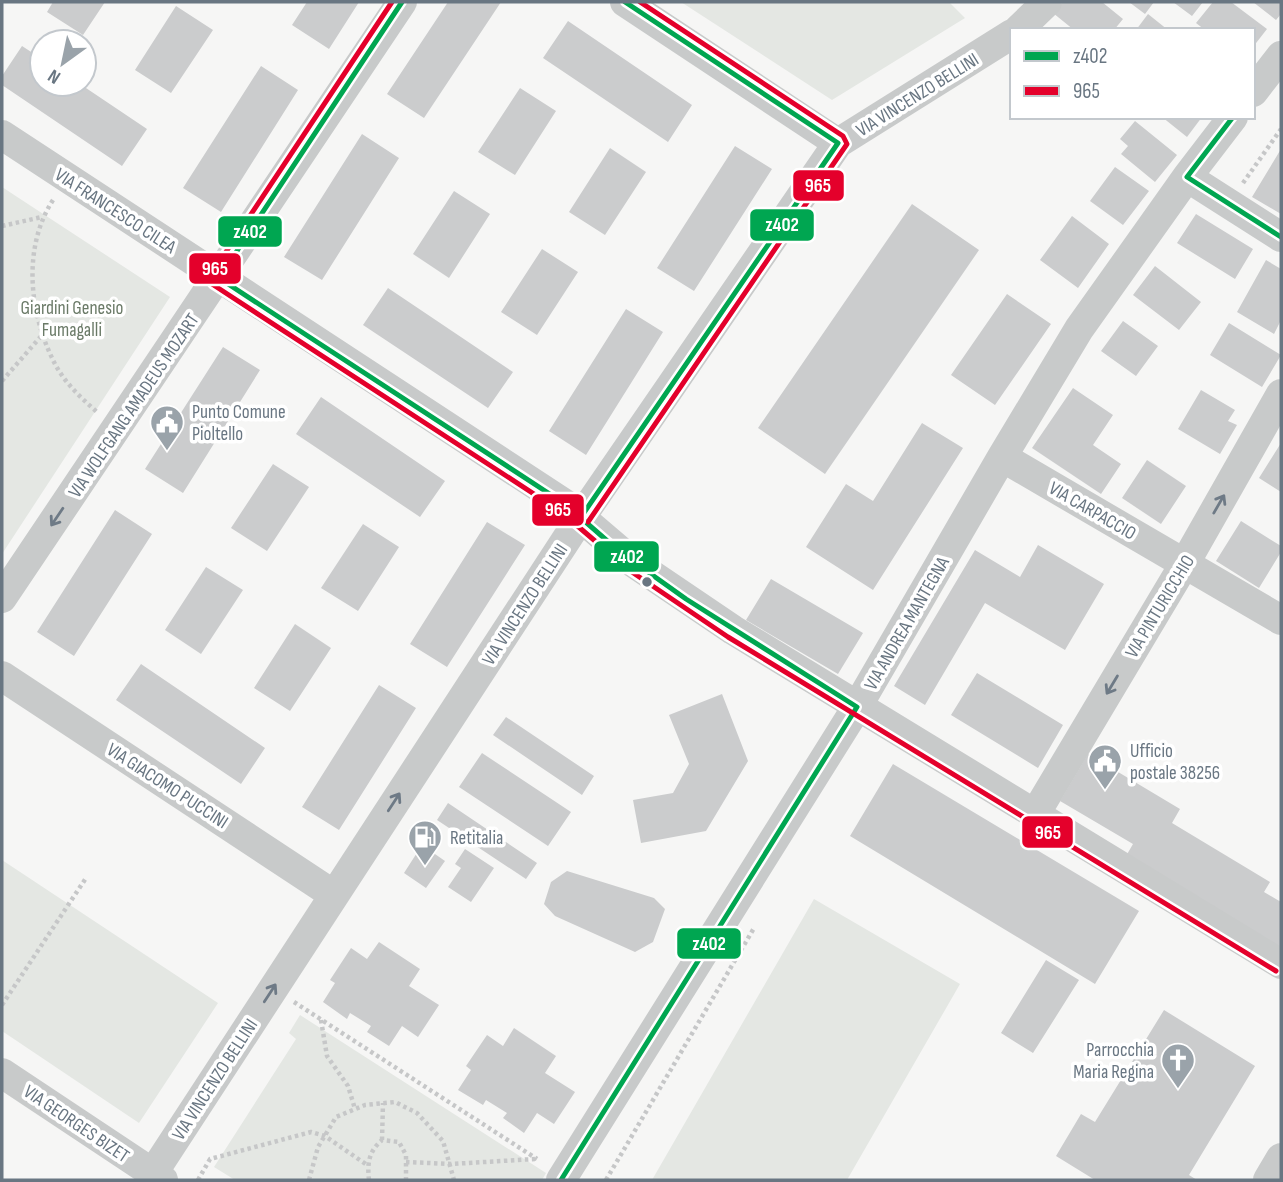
<svg xmlns="http://www.w3.org/2000/svg" width="1283" height="1182" font-family="'Sofia Sans Condensed',sans-serif">
<rect width="100%" height="100%" fill="#f6f6f5"/>
<path fill="#e4e7e3" d="M681 2H949L965 18 832 100Z
M2 187 170 297 2 554Z
M2 860 218 1003 139 1123 2 1031Z
M814 899 960 984 847 1180H652Z
M300 1015 546 1173 542 1180H235L214 1167 296 1039 289 1033Z"/>
<path fill="#cbcccd" d="M53 2H105L83 35 47 12Z
M307 2H359L329 49 292 25Z
M448 2H501L424 118 387 94Z
M1063 2H1102L1123 19 1114 30H1074L1053 13Z
M1129 2H1154L1145 14Z
M1173 2H1203L1192 16Z
M1213 2H1231L1267 29 1253 47V30H1205L1196 23Z
M1253 2H1281V14L1276 20Z
M176 6 213 30 171 93 135 70Z
M1148 14 1168 30H1136Z
M568 21 692 105 668 142 543 58Z
M22 46 42 59V84H80L147 129 122 166 2 85V76Z
M261 66 298 90 221 212 183 188Z
M520 88 556 111 515 175 478 152Z
M1162 117H1202L1187 137Z
M1135 121 1177 155 1155 182 1121 154 1128 146 1120 139Z
M362 134 399 158 322 280 284 257Z
M735 146 772 169 694 291 657 268Z
M610 148 646 172 605 235 569 212Z
M1281 149V214L1252 197Z
M1115 167 1149 191 1123 225 1090 201Z
M454 191 490 214 449 278 413 254Z
M912 204 979 250 825 474 758 428Z
M1196 214 1253 249 1235 279 1177 243Z
M1072 216 1109 244 1078 288 1040 260Z
M542 249 578 272 537 335 501 312Z
M1266 260 1281 269V320L1274 334 1237 312Z
M1155 266 1201 302 1179 330 1133 295Z
M388 288 513 372 488 408 363 325Z
M1007 294 1051 324 995 405 951 375Z
M626 309 663 332 586 455 549 431Z
M1123 321 1158 346 1136 376 1101 351Z
M1229 323 1281 355 1262 387 1210 355Z
M223 347 260 370 183 493 145 469Z
M1073 388 1113 415 1093 445 1121 464 1101 494 1032 448Z
M1201 390 1235 410 1228 421 1237 425 1220 454 1178 429Z
M321 397 445 481 420 517 296 434Z
M922 423 963 448 873 590 806 547 846 484 873 501Z
M1281 443V492L1259 478Z
M1147 460 1186 486 1161 524 1122 498Z
M273 464 309 487 267 551 231 528Z
M115 510 152 534 74 656 37 632Z
M1241 521 1281 546V552L1259 588 1216 561Z
M487 522 525 545 447 667 410 644Z
M363 524 399 547 358 611 321 588Z
M1038 545 1104 584 1065 650 985 603 925 705 894 686 975 550 1020 577Z
M206 567 243 590 201 654 165 630Z
M771 579 863 633 838 674 746 620Z
M295 624 331 648 290 711 254 688Z
M141 664 265 748 241 784 116 700Z
M977 673 1063 725 1038 768 951 715Z
M379 685 416 708 339 830 302 807Z
M722 694 748 761 706 831 641 843 633 800 673 793 689 764 669 715Z
M506 717 594 776 582 795 493 735Z
M482 753 571 812 548 846 459 787Z
M1088 754 1180 809 1172 823 1270 882 1264 892 1281 902V949L1126 856 1133 844 1060 801Z
M893 764 1139 911 1095 984 850 836Z
M448 803 537 863 526 879 437 820Z
M422 845 445 861 426 888 404 873Z
M465 849 494 868 471 902 448 887 461 868 455 864Z
M567 871 654 898 665 909 653 942 635 952 555 916 544 904 551 882Z
M379 942 420 969 409 986 439 1005 418 1037 402 1026 389 1046 367 1032 371 1026 350 1013 347 1019 323 1002 335 983 330 980 351 948 367 959Z
M1046 960 1079 980 1033 1053 1001 1033Z
M1164 1010 1255 1066 1189 1175 1197 1180H1095L1056 1156 1081 1114 1095 1122Z
M514 1028 556 1056 545 1073 575 1092 554 1124 537 1113 524 1133 503 1118 507 1113 486 1100 483 1105 458 1090 471 1070 466 1066 487 1035 503 1046Z"/>
<g fill="none" stroke-linecap="round" stroke-linejoin="round">
<path stroke="#c6c7c8" stroke-width="4.5" stroke-dasharray="3.5 3.5" stroke-linecap="butt" d="M1243 183 1281 129
M53 200C22 248 29 314 55 364 65 383 81 398 97 412
M2 226 42 217
M2 381 43 334
M294 1002 537 1159
M2 1005 86 878
M321 1020 327 1056 348 1086 355 1109
M382 1140 383 1103
M406 1162 451 1164 535 1159
M198 1180 210 1159 311 1132 325 1136 367 1165
M309 1180 318 1147 336 1117 365 1105 395 1102 417 1113 443 1141 454 1180
M369 1180C367 1163 369 1151 382 1140L399 1142 406 1155V1180
M606 1180 754 928"/>
<path stroke="#c8caca" stroke-width="30" d="M625 2 838 143
M1018 30 1047 2
M1253 92 1281 56
M2 135 565 504 634 563 733 630 1281 964
M1187 177 1281 237
M1002 457 1281 620
M2 598 402 2
M2 676 334 895
M1034 816 1185 563 1281 394
M2 1073 163 1180
M153 1173 581 517 838 143 1012 34
M561 1180 857 707 1002 457 1079 329 1187 177 1233 117
M1268 1180 1281 1158"/>
<g stroke="#fff" stroke-width="10">
<path id="bus-1" d="M402 2 219 278 565 504 620 552 686 599 857 707
M1233 117 1187 177 1281 237
M581 517 838 143 625 2
M561 1180 857 707"/>
</g>
<g stroke="#fff" stroke-width="10">
<path id="bus-2" d="M392 2 212 273V284L560 511 629 570 728 637 1276 971
M588 522 847 144 843 136 640 2"/>
</g>
<use href="#bus-1" stroke="#00a651" stroke-width="5"/>
<use href="#bus-2" stroke="#e4002b" stroke-width="5"/>
</g>
<defs><path id="oneway-shaft" d="M-6 0H5M1.5-3L5.5 0L1.5 3" fill="none" stroke-width="1.6" stroke-linecap="round" stroke-linejoin="round" transform="scale(1.75)"/></defs>
<g stroke="#6e7a86">
<use href="#oneway-shaft" transform="translate(1219 504) rotate(-60)"/>
<use href="#oneway-shaft" transform="translate(57 517) rotate(124)"/>
<use href="#oneway-shaft" transform="translate(1112 685) rotate(121)"/>
<use href="#oneway-shaft" transform="translate(394 802) rotate(-57)"/>
<use href="#oneway-shaft" transform="translate(270 993) rotate(-57)"/>
</g>
<defs>
<g id="civic-pin" transform="scale(1.75)"><path d="M0 17L-7.5 6A9.5 9.5 0 1 1 7.5 6Z" fill="#9aa3aa" stroke="#fff"/><path d="M-.6-6.5H3V-4.5H.6V-3L4-1V1h2V6H-6V1h2V-1L-.6-3ZM-1.2 2.5V6h2.4V2.5Z" fill="#fff"/></g>
<g id="fuel-pin" transform="scale(1.75)"><path d="M0 17L-7.5 6A9.5 9.5 0 1 1 7.5 6Z" fill="#9aa3aa" stroke="#fff"/><path d="M-5.5-6h7V0h2V4h1.3V-2.5L3-4.5l.8-.8L6-3V5H2.5V1h-1V6h-7ZM-4.2-4.7v3.2H.2V-4.7Z" fill="#fff"/></g>
<g id="church-pin" transform="scale(1.75)"><path d="M0 17L-7.5 6A9.5 9.5 0 1 1 7.5 6Z" fill="#9aa3aa" stroke="#fff"/><path d="M-1.2-6h2.4v3.5h3.3v2.4h-3.3V6h-2.4V-.1h-3.3v-2.4h3.3Z" fill="#fff"/></g>
</defs>
<g fill-rule="evenodd">
<use href="#civic-pin" x="167" y="422"/>
<use href="#civic-pin" x="1105" y="761"/>
<use href="#fuel-pin" x="425" y="837"/>
<use href="#church-pin" x="1178" y="1060"/>
</g>
<circle fill="#697682" stroke="#fff" stroke-width="2.5" cx="647" cy="582" r="6"/>
<g text-anchor="middle" stroke-width="7" stroke-linejoin="round" paint-order="stroke">
<g font-size="19" fill="#697682" stroke="#fff">
<text transform="translate(917 94) rotate(-32)" y="7">VIA VINCENZO BELLINI</text>
<text transform="translate(116 210) rotate(33)" y="7">VIA FRANCESCO CILEA</text>
<text transform="translate(133 405) rotate(-56)" y="7">VIA WOLFGANG AMADEUS MOZART</text>
<text transform="translate(1093 510) rotate(30)" y="7">VIA CARPACCIO</text>
<text transform="translate(524 604) rotate(-57)" y="7">VIA VINCENZO BELLINI</text>
<text transform="translate(1159 606) rotate(-59)" y="7">VIA PINTURICCHIO</text>
<text transform="translate(906 623) rotate(-60)" y="7">VIA ANDREA MANTEGNA</text>
<text transform="translate(168 785) rotate(33)" y="7">VIA GIACOMO PUCCINI</text>
<text transform="translate(214 1079) rotate(-57)" y="7">VIA VINCENZO BELLINI</text>
<text transform="translate(77 1123) rotate(34)" y="7">VIA GEORGES BIZET</text>
</g>
<g font-size="19" fill="#6a7a67" stroke="#fff">
<text x="72" y="314">Giardini Genesio<tspan x="72" dy="22">Fumagalli</tspan></text>
</g>
<g font-size="19" fill="#697682" stroke="#fff" text-anchor="start">
<text x="192" y="418">Punto Comune<tspan x="192" dy="22">Pioltello</tspan></text>
<text x="1130" y="757">Ufficio<tspan x="1130" dy="22">postale 38256</tspan></text>
<text x="450" y="844">Retitalia</text>
<text x="1154" y="1056" text-anchor="end">Parrocchia<tspan x="1154" dy="22">Maria Regina</tspan></text>
</g>
</g>
<g stroke="#fff" stroke-width="2.5">
<rect x="792" y="169" width="53" height="33" rx="7" fill="#e4002b"/>
<rect x="749" y="208" width="66" height="34" rx="7" fill="#00a651"/>
<rect x="217" y="215" width="66" height="33" rx="7" fill="#00a651"/>
<rect x="188" y="252" width="54" height="33" rx="7" fill="#e4002b"/>
<rect x="531" y="493" width="54" height="34" rx="7" fill="#e4002b"/>
<rect x="593" y="540" width="67" height="33" rx="7" fill="#00a651"/>
<rect x="1021" y="815" width="53" height="34" rx="7" fill="#e4002b"/>
<rect x="676" y="927" width="66" height="33" rx="7" fill="#00a651"/>
</g>
<g font-size="19" text-anchor="middle" font-weight="bold" fill="#fff">
<text x="818" y="192">965</text>
<text x="782" y="231">z402</text>
<text x="250" y="238">z402</text>
<text x="215" y="275">965</text>
<text x="558" y="516">965</text>
<text x="627" y="563">z402</text>
<text x="1048" y="839">965</text>
<text x="709" y="950">z402</text>
</g>
<rect width="1283" height="1182" fill="none" stroke="#697682" stroke-width="7"/>
<rect x="1010" y="28" width="245" height="91" fill="#ffffff" stroke="#c3c8cd" stroke-width="2"/>
<rect x="1024" y="51" width="35" height="10" fill="#00a651" stroke="#c3c8cd" stroke-width="2"/>
<text x="1073" y="63" font-size="21" fill="#697682">z402</text>
<rect x="1024" y="86" width="35" height="10" fill="#e4002b" stroke="#c3c8cd" stroke-width="2"/>
<text x="1073" y="98" font-size="21" fill="#697682">965</text>
<g transform="translate(63 63) rotate(213)"><circle r="33" fill="#ffffff" stroke="#c3c8cd" stroke-width="2"/>
<path d="M0-5L12 26L0 18L-12 26Z" fill="#9aa3aa"/>
<text y="-10" font-size="19" font-weight="bold" text-anchor="middle" fill="#697682">N</text>
</g>
</svg>
